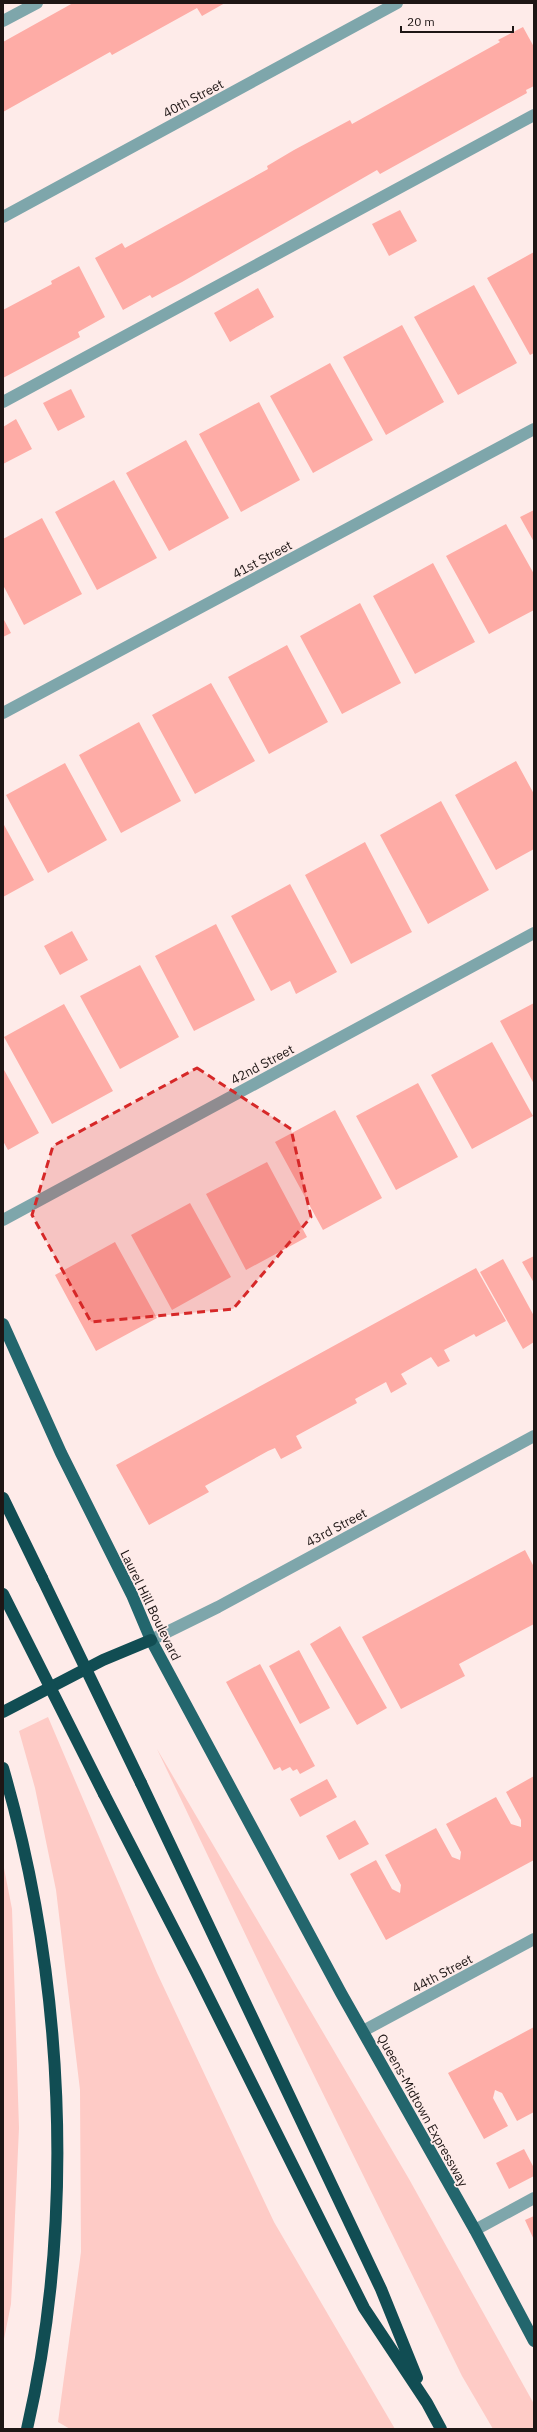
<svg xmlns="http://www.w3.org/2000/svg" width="537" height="2432" font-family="'IBM Plex Sans',sans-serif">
<rect width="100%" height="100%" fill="#feebe9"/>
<path fill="#fecbc6" d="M48 1717 157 1973 274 2222 395 2429H70L58 2422 81 2252 80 2090 56 1890 35 1788 19 1731Z
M157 1749 409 2179 534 2404V2429H493L462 2376 270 1986Z
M3 1863 12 1909 19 2128 11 2304 3 2344Z"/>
<path fill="#feaca6" d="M73 3H225L202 16 197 8 112 55 110 52 3 112V42Z
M523 27 534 47V86L526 90 527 93 380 174 377 170 182 282 152 298 150 295 123 310 95 258 122 243 125 248 268 169 267 166 294 150 350 120 352 124 500 42 498 40Z
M400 210 417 241 389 256 372 224Z
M534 252V353L530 355 487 278Z
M79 266 105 317 78 332 80 337 3 378V310L52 284 51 281Z
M474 285 517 363 458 395 414 317Z
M258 288 274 317 230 342 214 313Z
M402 325 444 402 386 435 343 357Z
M330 363 373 440 313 473 270 396Z
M71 389 85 417 58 431 43 403Z
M259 402 300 480 241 512 199 434Z
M16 419 32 449 3 464V427Z
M186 440 229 518 169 551 126 473Z
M114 480 157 558 97 590 55 512Z
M534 510V542L520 517Z
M42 518 82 594 24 625 3 585V539Z
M506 524 534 574V610L489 634 446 556Z
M433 563 475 642 415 674 373 596Z
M360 603 401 683 342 714 300 636Z
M3 618 11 633 3 637Z
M287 645 328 722 269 754 228 677Z
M211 683 255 761 195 794 152 715Z
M139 722 181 801 121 833 79 755Z
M516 761 534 794V849L496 870 455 795Z
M65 763 107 840 48 873 6 795Z
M441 801 489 890 428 924 380 835Z
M3 823 34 880 3 897Z
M365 842 412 932 351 964 305 875Z
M290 884 337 972 296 994 290 981 271 991 231 916Z
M216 924 255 1000 194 1031 155 956Z
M72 931 88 960 60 975 44 946Z
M140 965 179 1037 120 1069 80 996Z
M534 1003V1084L500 1021Z
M64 1004 113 1091 52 1124 4 1037Z
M492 1042 533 1116 472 1149 431 1075Z
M3 1068 39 1133 8 1150 3 1141Z
M418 1083 458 1157 396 1190 356 1116Z
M335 1110 382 1198 323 1230 275 1142Z
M267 1162 307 1237 246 1270 206 1194Z
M190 1203 231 1277 172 1310 131 1235Z
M115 1242 157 1318 96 1351 55 1275Z
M534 1256V1283L522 1262Z
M503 1259 534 1316V1342L523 1349 480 1272Z
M476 1268 506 1321 476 1337 474 1334 444 1350 450 1361 438 1367 431 1357 401 1374 407 1384 391 1393 386 1382 355 1399 357 1403 296 1436 302 1448 281 1459 275 1448 268 1451 205 1486 209 1492 149 1525 116 1465Z
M525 1550 534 1567V1624L459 1664 465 1676 401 1709 362 1637Z
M340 1626 387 1708 357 1725 310 1644Z
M299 1650 330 1708 300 1724 269 1666Z
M260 1664 315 1766 300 1774 297 1769 293 1771 290 1767 282 1771 280 1767 274 1770 226 1682Z
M534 1776V1860L386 1940 350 1874 376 1860 392 1889 400 1893 401 1885 385 1855 436 1828 452 1857 460 1860 461 1852 446 1824 496 1797 511 1824 521 1827V1820L506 1792Z
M327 1779 337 1797 300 1817 290 1799Z
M355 1820 369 1844 339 1860 326 1836Z
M534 2027V2112L517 2121 502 2093 495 2090 493 2098 508 2126 484 2139 448 2073Z
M524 2149 534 2168V2176L509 2189 496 2163Z
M534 2216V2240L525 2220Z"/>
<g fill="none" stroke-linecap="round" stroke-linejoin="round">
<path stroke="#7ea6ab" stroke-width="12" d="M3 21 37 3
M3 217 397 3
M3 402 534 115
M3 713 534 429
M3 1220 534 933
M151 1640 218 1607 534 1436
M363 2031 534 1939
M475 2230 534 2198"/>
<path stroke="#23666d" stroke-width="12" d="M3 1324 61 1453 132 1595 151 1640 341 1993 475 2230 534 2341"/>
<path stroke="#114d53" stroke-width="12" d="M3 1498 42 1578
M3 1712 103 1660 151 1640
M3 1768C64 1977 76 2216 27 2429
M141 1783 381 2289 417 2378
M104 1794 196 1972 364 2308 427 2403 441 2429"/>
<path stroke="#114d53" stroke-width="12" d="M42 1578 141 1783
M3 1594 104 1794"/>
</g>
<path fill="#d62828" fill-opacity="0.2" stroke="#d62828" stroke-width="3" stroke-dasharray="8 5" stroke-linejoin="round" d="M197 1068 291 1129 311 1217 233 1309 91 1322 32 1215 53 1146Z"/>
<g text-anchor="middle" stroke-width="3.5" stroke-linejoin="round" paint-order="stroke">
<g font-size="13" fill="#1e1615" stroke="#feebe9">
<text transform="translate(193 98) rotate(-28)" y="5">40th Street</text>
<text transform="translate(262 559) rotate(-28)" y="5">41st Street</text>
<text transform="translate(262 1064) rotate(-28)" y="5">42nd Street</text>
<text transform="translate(336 1527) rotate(-28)" y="5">43rd Street</text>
<text transform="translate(151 1605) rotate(64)" y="5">Laurel Hill Boulevard</text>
<text transform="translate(442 1973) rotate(-28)" y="5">44th Street</text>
<text transform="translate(423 2110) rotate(61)" y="5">Queens-Midtown Expressway</text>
</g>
</g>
<rect width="537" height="2432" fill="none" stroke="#1e1615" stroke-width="8"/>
<path d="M401 26v6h112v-6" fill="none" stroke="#1e1615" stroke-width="2"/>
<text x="407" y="26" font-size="12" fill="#1e1615" stroke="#feebe9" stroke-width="3" paint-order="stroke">20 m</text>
</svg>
